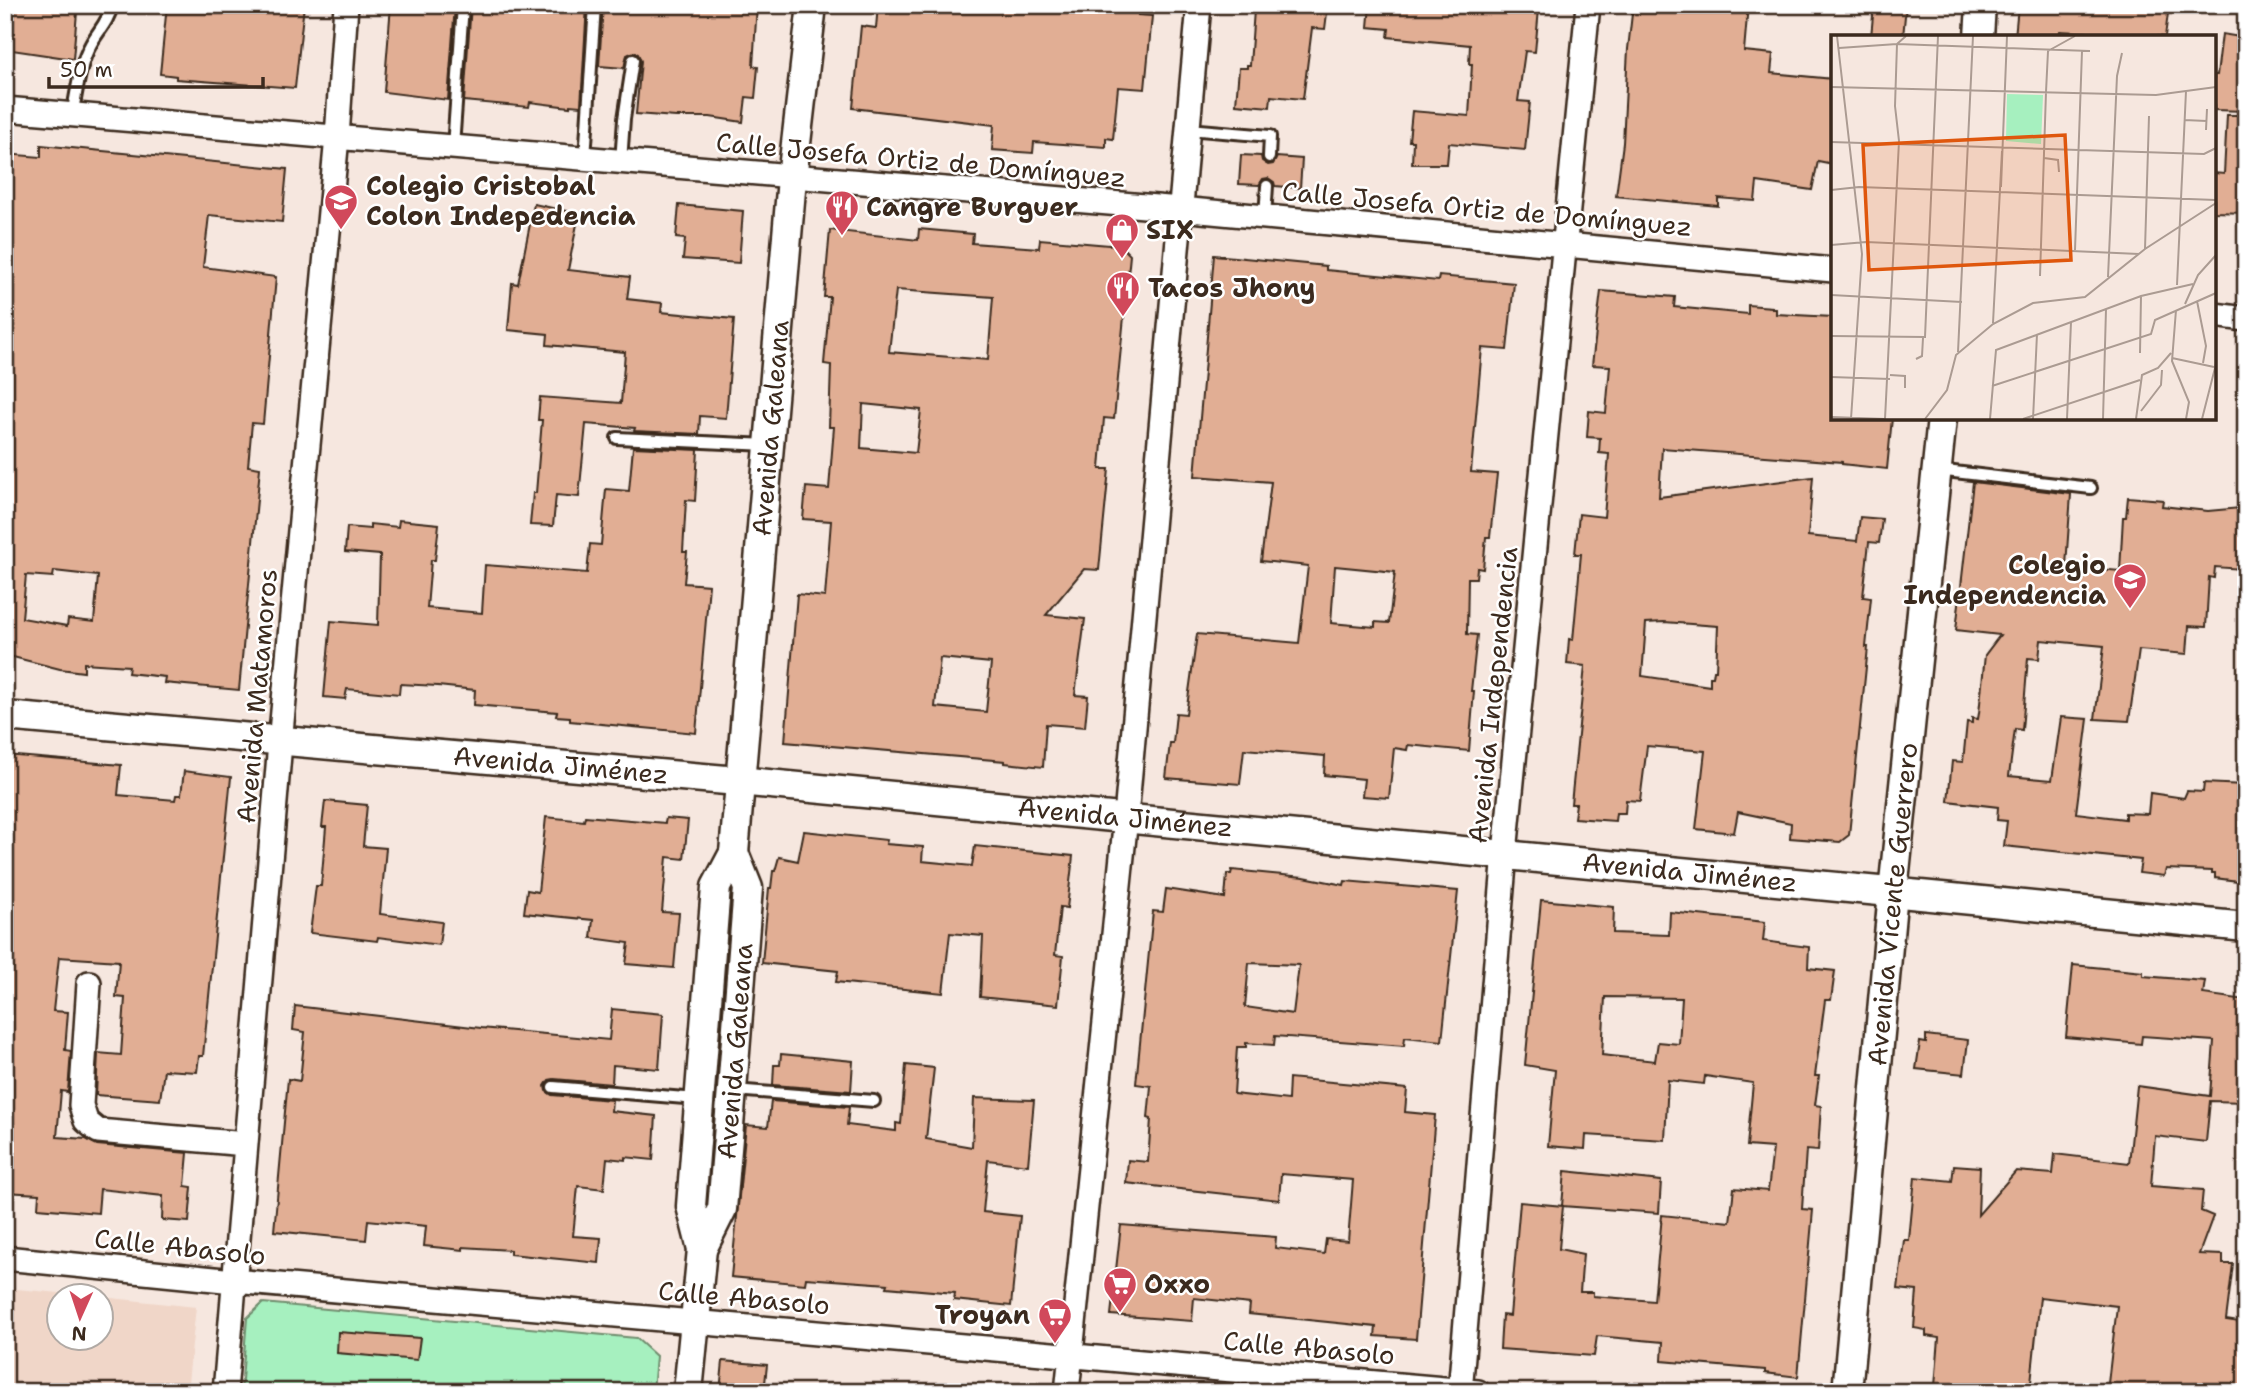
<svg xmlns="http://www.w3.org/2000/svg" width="2251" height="1397" font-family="'Shantell Sans',sans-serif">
<rect width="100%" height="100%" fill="#f6e7df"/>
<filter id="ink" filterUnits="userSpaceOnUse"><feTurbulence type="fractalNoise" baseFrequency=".0143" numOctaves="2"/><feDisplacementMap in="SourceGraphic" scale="14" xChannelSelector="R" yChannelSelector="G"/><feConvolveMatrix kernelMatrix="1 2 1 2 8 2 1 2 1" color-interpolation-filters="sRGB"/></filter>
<g filter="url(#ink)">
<path fill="#f0d6c8" d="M5 1288 82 1295 60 1296V1338H102V1297L196 1307 187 1392H5Z"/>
<path fill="#a6f0bf" stroke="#708d6e" stroke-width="2" d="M263 1303 636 1338 656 1356 653 1392H241L247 1318Z"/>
<path fill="#e1ae94" stroke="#3b2a1e" stroke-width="2" fill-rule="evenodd" d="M5 5H26L77 12 73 59 5 49Z
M167 5H304L295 88 176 79V76L160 74Z
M391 5 453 9 455 5 448 100 384 92Z
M471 5H587L581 106 570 105V107L530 102 529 107 464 101Z
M603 5H757L753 66 758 67 755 98 746 97 743 122 710 117H676L636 114 641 61 638 54 634 52 627 55 624 68 599 66Z
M878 5H1138V15L1152 16 1145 89 1118 87 1113 139 1106 138V147L1034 142 1033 153 992 150 994 125 853 108 861 26 876 28Z
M1280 5H1328L1325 29 1312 28 1303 99 1271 96 1270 107 1236 104 1239 68H1247V65H1250L1254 10 1279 13Z
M1370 5H1533V8L1539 9 1535 52 1525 51 1518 101 1530 102 1525 150 1449 143 1447 164H1412L1413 141H1409L1412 111 1469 116 1472 64H1469L1470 45 1388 37 1389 29 1368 27Z
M1633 5H1748L1744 51 1773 54 1771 73 1833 79V164L1818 161 1812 190 1757 182 1755 201 1718 198V206L1616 196 1623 143 1628 49Z
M1874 5H1906L1903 37H1871Z
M2039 5H2169L2165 37 2060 31 2059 37H2015L2018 6 2039 8Z
M2222 34 2246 38V111L2214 110V75H2217Z
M2227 115H2246V213L2214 212V173L2224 174Z
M41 145 287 169 282 222 209 215 203 267 276 277 263 424 252 423 248 466 260 468 239 690 164 683 165 677 128 673 129 666 84 663V672L60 669 5 655V154L41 157ZM54 571 98 576 94 622 68 619 67 626 22 618 26 575 53 577Z
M1241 155 1261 156 1262 161 1268 165 1273 164 1277 157 1302 159 1300 188 1275 186 1274 182 1268 178 1263 179 1259 185 1239 184Z
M534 204 571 212 569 222 577 224 568 270 630 277 627 299 662 303 661 312 734 319 726 418 700 416 699 434 634 431 635 428 586 424 579 497 556 495 553 526 530 525 533 493H536L542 420H538L540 397 621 403 625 352 547 345 548 334 508 330 512 283 518 284Z
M679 205 743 211 739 263 683 259 685 239 676 238Z
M919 229 973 234 972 243 1039 248 1040 239 1121 246 1130 255 1114 419 1104 418 1100 469H1109L1099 570 1084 569 1046 615 1085 619 1075 695 1088 696 1085 727 1046 724 1043 767 1005 763V761L785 742 797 594 825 597 831 521 803 519 806 487 829 489 834 427H829L831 365 824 364 830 297H824L830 230 918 240ZM896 290 993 297 988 360 889 352ZM863 404 921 410 916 453 861 448ZM940 658 991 663 986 712 935 707Z
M1214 255 1326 266V270L1438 281 1439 276 1514 283 1507 350 1482 348 1471 472 1497 474 1490 537H1486L1483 569 1477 568 1476 578H1468L1467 634 1477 635 1471 691H1474L1469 751 1408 745 1407 750 1394 748 1389 798 1362 796 1364 779 1324 775 1325 756 1244 749 1240 784 1166 778 1170 743H1173L1176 713 1186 714 1197 634 1299 643 1308 566 1261 561 1271 482 1195 476ZM1335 566 1395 572 1389 623 1375 622V627L1331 623Z
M1601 291 1675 297 1674 307 1748 314V305L1772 307V309H1776V314L1833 317V418H1892L1887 469 1842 464V462L1662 448 1659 497 1813 477 1808 536 1857 541 1860 517 1882 519 1879 543 1869 542 1863 597 1871 598 1866 647H1868L1849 835 1840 842 1790 838 1791 823 1738 812 1734 833 1696 829 1705 751 1647 746 1640 801 1626 800 1625 813H1616L1615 821 1574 818 1576 804H1571L1585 666 1567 664 1569 639 1573 640 1581 554H1575L1579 514 1604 517 1609 454 1599 453 1600 438 1587 437 1589 411 1606 413 1610 366 1592 365ZM1664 622 1718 626 1716 670H1714L1713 677H1710V686L1642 676 1646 623Z
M633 447 698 450 695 501 686 500 683 552H687L684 583 709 585 696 733 570 721V717L556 716 557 712 474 705 475 690 438 686 400 684 399 694 347 689 345 699 324 697 331 621 378 625 380 555 345 552 347 527 370 529V524L398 527 399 520 439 524 435 560H431L427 608 482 613 485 565 587 573 590 544 601 545 606 489 629 491Z
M1973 482 2071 494 2066 566 2120 571 2123 517H2126L2128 497 2163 500 2162 506 2208 511 2240 508 2242 569 2215 567 2214 578 2209 577 2206 627 2189 626 2187 654 2139 650 2129 721 2095 719 2104 646 2041 640 2039 659 2028 658 2022 730 2015 729 2009 776 2052 780 2061 717 2088 719 2076 813 2125 819V813L2148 814 2150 793 2184 798 2187 791 2203 792 2204 783 2244 785 2242 828H2246V882L2215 878V873H2212V871L2166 869 2164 876 2139 873 2141 860 2004 846 2007 821 1997 820 1998 807 1948 801 1952 761 1963 762 1967 722 1972 723V718L1978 719 1979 713 1985 655 2000 635 1956 630Z
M5 755 121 765 118 795 175 800 176 795H181L184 771 231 777 203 1056H199L197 1072 164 1070 160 1100 96 1095 98 1053 121 1055 125 998 116 997 119 961 59 957 53 1011 68 1012 65 1050 71 1051 68 1092 61 1091 57 1137 86 1139 97 1145 188 1153 185 1186 192 1187 189 1222 162 1220 163 1196 100 1189 98 1213 38 1208 39 1194 5 1192Z
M325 801 367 805 363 846 386 848 380 914 442 922 439 945 378 937 377 941 310 933 316 886H321L326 827H322Z
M585 816 665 823 666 818 688 820 684 859 667 857 662 912 679 913 674 968 626 964 629 943 591 938 593 920 524 913 527 890 538 892 546 817 584 821Z
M804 831 887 840 886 844 923 847 922 861 972 866 975 846 1073 856 1067 908 1060 907 1055 955 1063 956 1058 1005 980 997 983 936 950 933 943 993 836 982 838 971 762 963 769 888H771L773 871H775L779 857 798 861Z
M1232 870 1304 877 1344 885 1345 881 1458 891 1442 1041 1405 1037 1404 1046 1275 1036 1274 1045 1246 1043V1047H1237L1234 1094 1288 1100 1289 1078 1407 1089 1405 1112 1435 1115 1416 1339 1375 1336 1376 1327 1249 1314 1250 1304 1194 1298 1192 1321 1111 1315 1121 1225 1276 1237 1275 1248 1324 1254 1326 1239 1348 1241 1353 1180 1281 1174 1279 1200 1126 1183 1128 1160 1148 1162 1151 1119 1148 1118 1151 1086 1136 1084 1153 911 1163 912 1166 889 1225 898 1227 874H1231ZM1249 963 1299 965 1293 1014 1245 1007Z
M1541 900 1614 907 1613 933 1669 935 1670 912 1765 922 1763 941 1809 947 1808 968 1835 971 1831 1000H1825L1815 1076H1819L1815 1105 1821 1106 1818 1151 1806 1150 1802 1209 1813 1210 1798 1377 1765 1373V1370L1662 1361 1663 1342 1597 1336 1594 1356 1500 1349 1502 1315 1510 1316 1520 1202 1563 1206 1559 1249 1583 1254 1580 1292H1593V1296L1654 1301 1662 1215 1730 1222 1734 1188 1768 1191 1773 1148 1747 1146 1753 1083 1705 1076 1704 1084 1668 1080 1665 1140 1586 1135 1585 1149 1548 1146 1555 1070 1525 1065ZM1605 997 1682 998 1679 1044 1658 1042 1655 1061 1602 1055Z
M2073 965 2143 972V976L2205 981 2203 994 2246 1000V1102L2210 1101 2206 1142 2155 1136 2151 1186 2203 1190 2201 1211 2213 1216 2199 1254 2223 1255V1264H2233L2226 1320 2246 1323V1392H2107L2117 1306 2040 1297 2030 1392H1969L1970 1388 1935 1386 1939 1338 1926 1336V1330L1914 1328 1917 1291 1898 1289 1904 1240H1909L1915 1177 1952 1181 1954 1165 1980 1167 1978 1215 2016 1171 2053 1174 2055 1154 2129 1163 2137 1086 2210 1096 2214 1041 2142 1036 2141 1044 2066 1037Z
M295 1006 481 1028 609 1040 612 1009 663 1014 659 1069 613 1065 612 1084 554 1079 549 1080 545 1086 546 1091 552 1095 612 1100 611 1111 656 1116 653 1160 625 1157V1160L607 1158 604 1189 578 1186 573 1236 601 1238 599 1263 510 1254V1250L463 1247V1250L424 1246 426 1226 368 1220 366 1240 274 1231 288 1079 300 1081 305 1032 293 1030Z
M1926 1035 1968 1040 1964 1074 1916 1069 1920 1042 1926 1043Z
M781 1054 853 1061 851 1091 773 1085 774 1065H780Z
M906 1065 934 1068 926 1139 972 1147 974 1098 1034 1100 1028 1165 988 1160 983 1212 1020 1216 1011 1306 954 1300 955 1293 887 1287 888 1284 806 1278 805 1284 731 1277 746 1125 768 1127 771 1101 849 1107 847 1125 896 1131V1123L901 1124Z
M1565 1171 1661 1181 1659 1213 1562 1206Z
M338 1332 420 1338 417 1360 337 1353Z
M723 1361 767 1365 764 1392H720Z"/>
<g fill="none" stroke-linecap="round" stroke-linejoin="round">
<g stroke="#3b2a1e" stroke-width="16">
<path id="service" d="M72 115C77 92 79 65 91 44 98 31 109 21 112 5
M1188 129 1270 136 1269 157
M453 147 463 5
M585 159 595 5
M621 162 624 119 633 60
M1265 217 1267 186
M617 438 768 445
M1937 470 2091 488
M553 1087 697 1099
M734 1090 874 1101"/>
</g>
<g stroke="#3b2a1e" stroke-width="28">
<path id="minor" d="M5 109 1180 209 1833 270
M2214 315 2246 319
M89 983 81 1105 86 1121 98 1131 246 1144
M5 1258 234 1281 1478 1392
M225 1392 280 743 337 137 346 5
M1067 1392 1126 817 1199 5
M1460 1392 1505 853 1588 5"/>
</g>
<g stroke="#3b2a1e" stroke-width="33">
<g id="tertiary">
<path d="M1979 37 1981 5"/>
<path id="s1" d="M5 716C253 740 501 759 749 782 1248 828 1747 878 2246 927"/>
<path id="s2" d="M702 1249 722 1209 732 1090 748 888 734 853"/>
<path id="s3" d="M688 1392 702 1249 691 1206 716 887 734 853 792 178 812 5"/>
<path id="s4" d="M1847 1392 1893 892 1942 418"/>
</g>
</g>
<use href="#service" stroke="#fff" stroke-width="10"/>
<use href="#minor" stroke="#fff" stroke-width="23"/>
<use href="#tertiary" stroke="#fff" stroke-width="28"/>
</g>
</g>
<defs>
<g id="school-pin" transform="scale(1.75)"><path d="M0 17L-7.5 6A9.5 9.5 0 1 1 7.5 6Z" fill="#d1495b" stroke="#fff"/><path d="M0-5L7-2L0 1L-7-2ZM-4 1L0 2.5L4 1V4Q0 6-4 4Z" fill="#fff"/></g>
<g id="restaurant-pin" transform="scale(1.75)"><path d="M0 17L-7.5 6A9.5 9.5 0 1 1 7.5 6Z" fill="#d1495b" stroke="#fff"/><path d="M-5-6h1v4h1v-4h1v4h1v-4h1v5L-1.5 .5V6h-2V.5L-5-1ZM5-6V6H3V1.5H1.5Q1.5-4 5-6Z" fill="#fff"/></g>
<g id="shop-pin" transform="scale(1.75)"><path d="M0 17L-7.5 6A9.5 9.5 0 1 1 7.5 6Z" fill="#d1495b" stroke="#fff"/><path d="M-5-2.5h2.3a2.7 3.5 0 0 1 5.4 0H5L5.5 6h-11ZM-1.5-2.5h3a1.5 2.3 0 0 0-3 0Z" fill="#fff"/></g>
<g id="supermarket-pin" transform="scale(1.75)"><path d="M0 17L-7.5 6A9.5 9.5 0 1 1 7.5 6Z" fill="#d1495b" stroke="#fff"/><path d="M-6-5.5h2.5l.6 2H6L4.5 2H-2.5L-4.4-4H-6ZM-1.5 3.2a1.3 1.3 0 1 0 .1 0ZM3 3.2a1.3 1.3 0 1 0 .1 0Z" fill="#fff"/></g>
</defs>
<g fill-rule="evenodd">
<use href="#school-pin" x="341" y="201"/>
<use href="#restaurant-pin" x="842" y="207"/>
<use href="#shop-pin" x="1122" y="230"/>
<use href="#restaurant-pin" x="1123" y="288"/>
<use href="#school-pin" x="2130" y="580"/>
<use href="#supermarket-pin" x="1120" y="1284"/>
<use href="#supermarket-pin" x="1055" y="1315"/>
</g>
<g text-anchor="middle" stroke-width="5" stroke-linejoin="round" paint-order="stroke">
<g font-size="26" fill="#3b2a1e" stroke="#fff">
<text transform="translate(921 160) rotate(5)" y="9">Calle Josefa Ortiz de Domínguez</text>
<text transform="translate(1487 209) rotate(5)" y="9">Calle Josefa Ortiz de Domínguez</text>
<text dy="9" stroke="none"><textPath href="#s3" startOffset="973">Avenida Galeana</textPath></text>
<text transform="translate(1493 695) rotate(-84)" y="9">Avenida Independencia</text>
<text transform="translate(257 696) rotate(-85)" y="9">Avenida Matamoros</text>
<text dy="9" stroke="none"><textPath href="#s1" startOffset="558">Avenida Jiménez</textPath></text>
<text dy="9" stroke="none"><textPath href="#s1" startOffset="1125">Avenida Jiménez</textPath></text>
<text dy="9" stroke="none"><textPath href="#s1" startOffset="1692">Avenida Jiménez</textPath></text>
<text dy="9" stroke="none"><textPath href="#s4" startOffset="490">Avenida Vicente Guerrero</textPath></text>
<text dy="9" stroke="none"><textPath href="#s2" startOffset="203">Avenida Galeana</textPath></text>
<text transform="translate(180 1247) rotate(6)" y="9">Calle Abasolo</text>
<text transform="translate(744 1298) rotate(5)" y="9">Calle Abasolo</text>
<text transform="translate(1309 1348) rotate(5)" y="9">Calle Abasolo</text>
</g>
<g font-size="26" font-weight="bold" fill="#3b2a1e" stroke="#fff" text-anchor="start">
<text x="366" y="195">Colegio Cristobal<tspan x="366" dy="30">Colon Indepedencia</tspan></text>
<text x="866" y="216">Cangre Burguer</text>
<text x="1146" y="239">SIX</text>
<text x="1148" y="297">Tacos Jhony</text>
<text x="2106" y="574" text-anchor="end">Colegio<tspan x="2106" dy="30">Independencia</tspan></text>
<text x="1144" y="1293">Oxxo</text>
<text x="1030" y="1324" text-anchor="end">Troyan</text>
</g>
</g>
<g transform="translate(1831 35)">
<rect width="385" height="385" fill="#f6e7df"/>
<path d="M176 59 212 60 210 109 175 106Z" fill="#a6f0bf"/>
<path fill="none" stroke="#ab9b92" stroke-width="2" d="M6 1 31 219 20 384M8 13 66 9 259 16M0 52 325 60 385 52M215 57 217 16 244 1M353 85 376 86M375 95 376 74M0 107 373 119 385 113M213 123 227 125 228 137M170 152 176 1M0 155 28 152 385 165M0 210 35 207 308 219M314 214 318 81M244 215 251 16M209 241 215 57M277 242 286 41 291 18M346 250 355 56M0 260 131 267M366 266 375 311 372 328M354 269 367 240 385 220M345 275 341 326 358 367 355 384M162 288 171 116M0 301 94 302 107 1M127 317 142 1M309 318 310 261M341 323 383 332M85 324 91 321 92 303M59 340 74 341V353M0 342 59 344M161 351 320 299 324 285 385 258M310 376 330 350 331 335M0 382 55 384M54 384 68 106 64 71 66 9 75 1M94 384 116 355 125 320 162 289 202 268 254 262 314 214 385 168M159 384 165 315 310 261 362 249M192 384 309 345M202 384 206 299M236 384 240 287M272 384 275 274M305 384 311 340 327 333 340 318M371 384 385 329"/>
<path fill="#df570d" fill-opacity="0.15" stroke="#df570d" stroke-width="3.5" d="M234 100 240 225 38 235 32 110Z"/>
<rect width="385" height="385" fill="none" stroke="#3b2a1e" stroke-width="3.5"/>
</g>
<rect width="2251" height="1397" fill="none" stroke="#fff" stroke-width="28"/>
<rect x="14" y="14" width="2223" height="1369" fill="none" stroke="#3b2a1e" stroke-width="2.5" filter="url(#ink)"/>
<g transform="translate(80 1317) rotate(183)"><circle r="33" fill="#ffffff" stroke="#b1aaa5" stroke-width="2"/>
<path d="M0-5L12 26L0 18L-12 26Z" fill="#d1495b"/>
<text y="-10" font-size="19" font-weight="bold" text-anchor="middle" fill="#3b2a1e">N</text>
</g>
<path d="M49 77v10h214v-10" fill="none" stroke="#3b2a1e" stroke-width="3.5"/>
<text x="60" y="77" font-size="21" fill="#3b2a1e" stroke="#ffffff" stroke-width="5" paint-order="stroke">50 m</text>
</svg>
